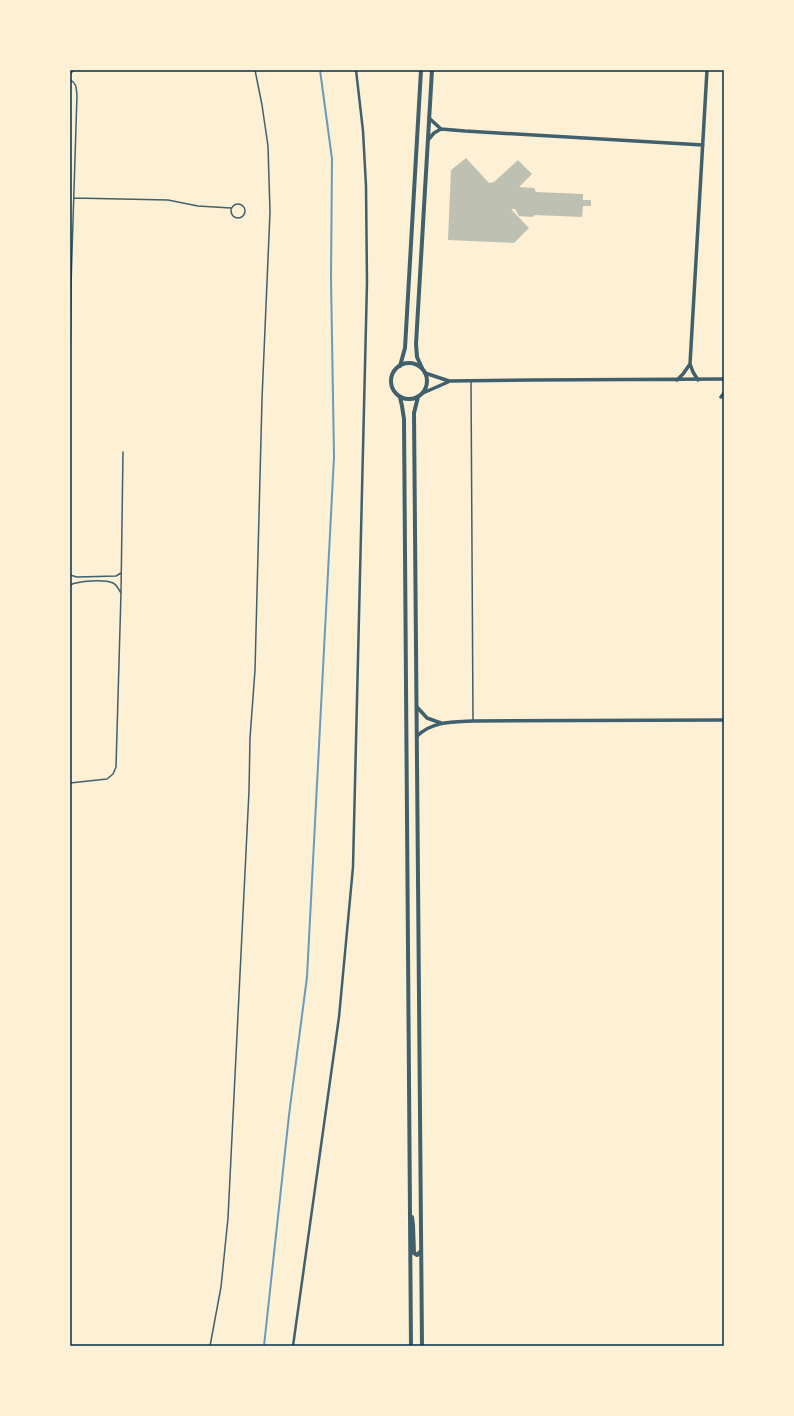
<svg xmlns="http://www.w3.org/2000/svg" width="794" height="1416" font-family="'DejaVu Sans',sans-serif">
<rect width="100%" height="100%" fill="#fdf0d5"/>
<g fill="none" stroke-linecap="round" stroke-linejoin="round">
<path stroke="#669bbc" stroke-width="2" d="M264 1346 289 1115 307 977 334 457 331 278 332 159 320 70"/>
</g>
<path fill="#bec0b2" d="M466 158 489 183 494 182 518 160 532 174 519 187 534 188 536 192 583 194V200H591V206H583L582 217 535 215 532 217 519 216 515 209H511L529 228 514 243 448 240 451 170Z"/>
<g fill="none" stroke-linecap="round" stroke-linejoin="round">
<path stroke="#3f606c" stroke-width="1.5" d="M70 74 74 70
M70 80C77 83 76 88 77 95L71 285 70 369
M74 198 168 200 198 206 231 208
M231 211a7 7 0 1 1 14 0a7 7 0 1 1-14 0Z
M471 381 473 720
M70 575 77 577 116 576 121 573
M70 585C78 581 104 579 113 583 117 585 119 590 121 593
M70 783 107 779 113 774 116 767 121 593 123 452
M210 1346 221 1287 228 1218 249 791 250 738 255 670 262 399 270 212 268 146 262 105 255 70"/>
<path stroke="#3f606c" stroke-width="2.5" d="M293 1346 339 1017 353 867 367 282 366 186 363 131 356 70"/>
<path stroke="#3f606c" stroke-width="3.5" d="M429 118 441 129 465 131 703 145
M428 140 434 133 441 129
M425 373 449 381 533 380 724 379
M677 380 683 374 690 364
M698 380 693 372 690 364 707 70
M423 393 448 382
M721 397 724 393
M417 707 427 718 441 723
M417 736C433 721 452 722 473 721L724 720"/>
<path stroke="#3f606c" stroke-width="4" d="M391 381a18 18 0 1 1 36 0a18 18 0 1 1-36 0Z
M400 366 405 348 421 70
M422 368 417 357 416 344 432 70
M400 397 402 406 404 419 411 1346
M418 397 414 413 422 1346
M412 1217 413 1225 414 1253 417 1255 421 1251"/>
</g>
<rect width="794" height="1416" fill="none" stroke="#fdf0d5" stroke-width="142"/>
<rect x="71" y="71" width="652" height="1274" fill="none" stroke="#003049" stroke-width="1.5"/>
</svg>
